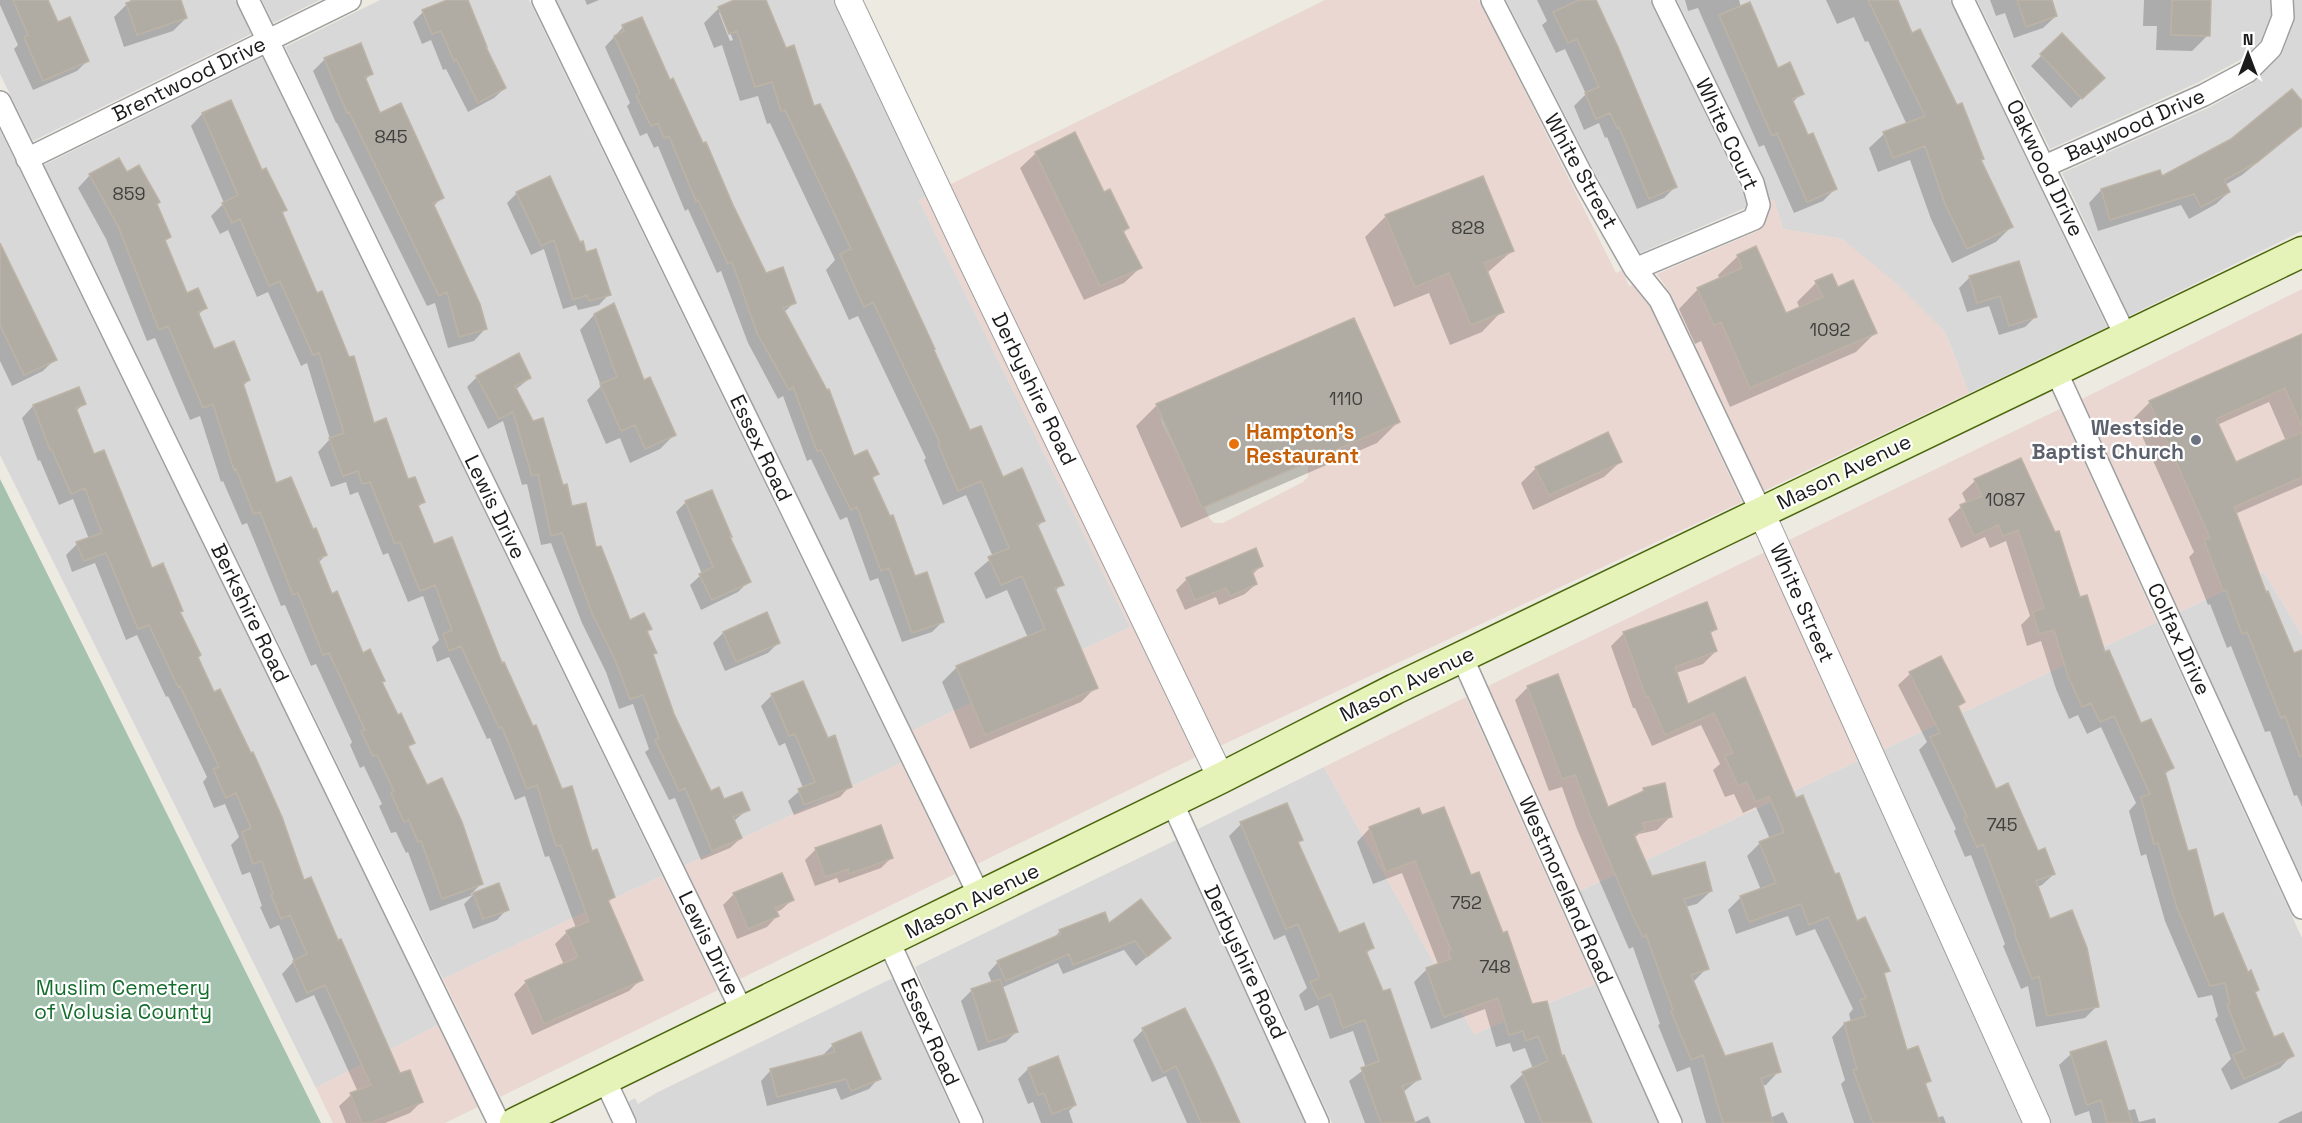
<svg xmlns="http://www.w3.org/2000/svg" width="2302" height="1123" font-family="'Space Grotesk',sans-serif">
<rect width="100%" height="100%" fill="#eceae1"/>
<path fill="#d9d8d8" d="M0 0H235L251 34 33 141 0 74Z
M262 0H320L273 23Z
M380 0H529L901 763 684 866 285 47Z
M556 0H835L927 196 919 200 1130 627 912 731Z
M1506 0H1650L1742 189 1746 204 1745 208 1640 253 1596 175Z
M1677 0H1950L2107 327 1969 393 1945 332 1842 239 1783 229 1774 200 1770 201 1763 177Z
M1977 0H2270L2271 14 2261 40 2240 60 2199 82 2050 149Z
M2294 0H2302V231L2129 316 2062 173 2208 108 2252 84 2282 54 2294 22Z
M263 57 662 876 443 979 44 165Z
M0 130 438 1025 316 1088 0 455Z
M2264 572 2302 635V879L2179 612Z
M2157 622 2302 938V1123H2050L1882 750Z
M1860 760 2024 1123H1684L1580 891Z
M1324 767 1474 1034 1595 984 1658 1123H1332L1198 829Z
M1176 840 1305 1123H985L915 967Z
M893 978 958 1123H638L628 1102 635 1098 638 1104 656 1093Z"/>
<path fill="#ebd7d1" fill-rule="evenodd" d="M1325 0H1479L1616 273 1622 270 1629 286 1633 285 1650 307 1742 502 1220 746 949 185ZM1260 370 1308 466V477L1303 482 1223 523H1214L1210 519 1161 421V410Z
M927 196 1198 756 977 864 912 731 1130 627 919 200Z
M1774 199 1783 229 1842 239 1896 283 1945 332 1969 393 1764 491 1670 293 1657 274 1758 231 1764 224 1770 211V201Z
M2302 289V635L2264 572 2179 612 2082 399Z
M2060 409 2157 622 1882 750 1787 541Z
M1765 552 1860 760 1580 891 1488 686Z
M1466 697 1595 984 1474 1034 1324 767Z
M901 763 955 874 740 979 684 866Z
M662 876 718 990 500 1097 443 979Z
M438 1025 478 1107 445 1123H333L316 1088Z"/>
<path fill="#a4c2ae" d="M0 479 321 1123H0Z"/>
<path fill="#0003" fill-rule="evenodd" d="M0 0H47L58 24 88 60 77 71 33 90 14 49 18 45 0 5Z
M130 0H179L186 18 173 31 124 47 114 17 126 5 131 3Z
M451 0H466L484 48 505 88 494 98 468 112 446 69 443 70 431 40 422 44 413 22 423 12Z
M585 0H599L587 5Z
M738 0H764L813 109 969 432 1002 479 1043 521 1037 527 1062 584 1055 591 1096 687 1081 702 970 749 942 682 956 668 1028 638 1007 590 986 599 974 573 993 557 966 495 943 505 924 460 926 458 858 316 849 320 826 270 835 260 770 123 767 124 758 96 740 101 722 45 714 48 704 23 719 8ZM719 13H722L733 40 730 41Z
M1537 0H1594L1675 187 1664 198 1637 209 1607 137 1605 138 1599 123 1584 130 1574 106 1586 94 1565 49 1556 53 1542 25 1547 21Z
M1685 0H1739L1741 8 1777 70 1802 93 1792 103 1807 137 1836 188 1823 201 1794 213 1764 145 1759 147 1698 8 1688 11Z
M1826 0H1896L1911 35 1980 161 2011 227 1996 242 1952 263 1931 219 1910 160 1878 172 1869 148 1884 134 1907 125 1868 41 1865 42 1854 17 1837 24Z
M1990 0H2050L2056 16 2043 28 2014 38 2005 13 1996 16Z
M2144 0H2209L2208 35 2192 51 2156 50 2157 26H2143Z
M623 27 669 82 765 275 794 303 784 312 853 458 877 474 871 480 914 578 943 621 932 632 902 642 878 578 870 581 847 517 840 520 811 459 807 461 783 396 778 399 748 343 721 271 717 273 688 209 685 211 658 146 654 148 647 133 640 136 627 106 630 103 605 47Z
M2062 35 2092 88 2071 108 2031 66Z
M325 59 372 73 365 80 380 115 442 197 433 207 485 329 474 341 448 348 435 303 427 306 337 123H336L313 71Z
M2302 104V126L2242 175 2225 185 2229 192 2216 204 2189 219 2181 205 2098 231 2089 203 2101 190 2161 178Z
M202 114 261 172 285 209 281 213 373 424 407 481 423 502 418 507 433 546 501 665 614 897 607 903 641 979 629 991 532 1035 514 994 526 982 564 965 555 944 567 932 576 928 549 856 545 857 525 796 515 800 490 738 487 739 449 657 437 662 432 647 439 640 423 596 408 602 388 553 383 555 358 492 350 495 346 482 331 487 318 452 330 439 307 363 301 366 268 292 257 297 228 230 220 234 211 216 224 203 191 126Z
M1036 153 1104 194 1128 228 1123 233 1140 268 1124 283 1084 300 1020 168Z
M126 174 156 205 169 237 165 242 186 295 205 308 198 315 213 351 249 380 243 386 275 485 312 531 326 555 318 563 331 595 362 655 384 681 381 683 397 717 413 742 407 748 427 787 481 884 470 895 498 885 507 909 497 920 473 929 464 904 473 895 430 911 408 852 406 853 396 832 391 833 379 806 382 804 364 766 360 768 350 745 352 742 316 664 311 666 285 605 281 606 247 523 242 525 223 481 221 482 200 416 190 420 155 338 147 341 106 239 78 188 90 175Z
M517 193 585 254 609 294 599 305 578 310 576 305 563 309 544 249 531 255 507 203Z
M1386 216 1512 251 1487 273 1502 311 1482 332 1450 345 1429 293 1394 307 1365 237Z
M1738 256 1785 315 1800 309 1797 302 1816 283 1837 289 1875 333 1856 352 1730 407 1701 341 1695 344 1679 309 1698 289 1719 278 1718 275Z
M0 264 55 359 43 371 12 386 0 361Z
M1970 277 2035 317 2025 327 1999 335 1989 306 1967 312 1959 288Z
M594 315 643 382 674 435 660 449 630 463 620 438 606 444 587 400 601 386 580 330Z
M2302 335V485L2235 514 2265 594 2293 655 2302 660V807L2297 795 2294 796 2270 731 2265 732 2231 646 2227 648 2210 604 2208 605 2189 557 2194 552 2134 418 2150 402ZM2269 402 2286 441 2235 463 2217 425Z
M477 377 530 378 515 390 571 508 595 549 629 622 650 629 646 633 655 652 652 655 673 714 710 793 723 801 748 809 734 821 741 838 730 848 701 860 675 798 669 800 645 752 649 749 633 704 619 709 606 672 582 623 551 543 541 545 527 484 522 485 503 421 488 429 467 387Z
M78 389 84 404 76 411 93 456 151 570 179 612 197 657 303 882 399 1075 421 1102 410 1113 385 1123H346L339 1106 351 1095 358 1092 314 995 296 1003 282 974 294 961 279 925 270 929 260 907 262 906 250 872 242 875 231 845 239 837 225 804 214 808 203 782 207 777 168 696 166 697 137 635 126 640 95 563 72 572 66 555 77 544 89 539 73 499 59 505 40 460 38 461 22 418 33 406Z
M1157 405 1398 422 1377 443 1181 528 1136 426Z
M1620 462 1604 477 1533 510 1521 483 1536 468Z
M1975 481 2079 599 2104 654 2140 725 2172 768 2164 775 2187 853 2214 919 2257 990 2254 993 2274 1039 2292 1055 2280 1068 2231 1090 2221 1069 2231 1059 2215 1019 2218 1016 2212 995 2198 998 2165 921 2146 854 2141 856 2129 811 2136 803 2101 727 2087 734 2078 715 2069 719 2056 689 2041 641 2027 646 2021 625 2030 616 2006 541 1990 548 1985 537 1961 548 1948 519 1961 507 1967 504 1962 493Z
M686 502 749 581 738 592 701 610 690 585 702 574 676 512Z
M1262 565 1252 575 1256 584 1245 594 1219 605 1216 597 1185 610 1176 590 1187 579Z
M1706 604 1715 629 1710 634 1716 651 1703 664 1676 673 1687 706 1744 679 1796 800 1856 923 1888 971 1883 975 1906 1052 1929 1081 1924 1086 1936 1118 1943 1116 1946 1123H1854L1841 1084 1845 1080 1832 1037 1844 1024 1851 1022 1849 1014 1853 1009 1815 929 1796 936 1788 916 1736 934 1728 910 1741 897 1761 890 1747 856 1760 843 1770 839 1756 807 1743 813 1734 794 1725 797 1713 770 1720 764 1701 725 1652 746 1635 708H1633L1611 646 1623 634Z
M723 633 779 642 768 653 725 671 713 643Z
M1941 658 1963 702 1957 708 1996 791 2054 874 2042 885 2037 887 2049 921 2097 1006 2085 1018 2036 1027 2028 986 2021 989 2003 946 2005 944 1971 855 1965 857 1954 831 1956 829 1919 750 1927 742 1898 685 1910 674Z
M1528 687 1607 809 1638 795 1644 789 1670 817 1657 830 1639 834 1634 838 1652 877 1711 891 1697 904 1685 907 1707 968 1693 982 1724 1058 1779 1071 1766 1085 1761 1086 1770 1118 1783 1112 1788 1123H1706L1690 1067 1677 1072 1658 1025 1660 1024 1633 947 1629 949 1577 829 1562 787 1549 791 1515 700Z
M772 695 850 786 840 797 794 815 788 801 803 788 785 743 779 746 761 706Z
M1418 810 1422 817 1470 877 1532 1006 1561 1058 1590 1123H1593H1525L1510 1086 1523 1074 1533 1069 1525 1048 1513 1052 1510 1043 1496 1047 1485 1009 1431 1029 1414 982 1427 969 1438 964 1402 873 1373 884 1357 842 1369 829Z
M1241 824 1301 839 1297 843 1338 935 1373 947 1366 954 1419 1079 1402 1093 1413 1123 1428 1116 1431 1123H1365L1349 1081 1366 1068 1353 1031 1330 1039 1318 1005 1305 1011 1299 995 1307 988 1285 935 1274 940 1229 836Z
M816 849 891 858 881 868 839 883 837 878 815 886 805 860Z
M734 894 792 900 781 910 776 912 777 916 767 927 737 939 723 905Z
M1108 926 1169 938 1136 966 1124 950 1063 974 1058 963 1001 988 1016 1032 1006 1042 978 1051 961 1001 972 990 992 983 988 973 998 962 1052 940 1060 931Z
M1143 1030 1237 1123H1187L1166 1076 1152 1082 1133 1040Z
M833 1045 879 1078 869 1089 841 1100 836 1088 767 1106 761 1081 771 1070 822 1056Z
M2071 1054 2126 1111 2135 1109 2139 1122 2155 1118 2156 1123H2092L2089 1111 2075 1116 2059 1065Z
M1028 1069 1075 1105 1069 1111 1073 1123H1041L1033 1102 1028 1104 1018 1079Z
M2302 1111V1123H2278L2280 1121Z"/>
<path fill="#b0aca4" stroke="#bcb3a5" stroke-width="1.5" d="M13 0H48L58 22 70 17 89 61 43 81 24 37 28 35Z
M135 0H181L187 18 137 35 126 3Z
M447 0H468L487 47H486L506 88 478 103 456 59 454 61 441 31 432 34 422 10Z
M734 0H766L786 48 794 45 814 106 820 104 853 172 935 349 934 350 970 430 981 426 1003 477 1022 468 1045 521 1037 524 1064 585 1055 588 1098 688 985 735 956 666 1045 629 1022 576 1001 585 988 557 1009 548 981 481 958 491 938 444 940 443 873 302 864 307 840 254 851 249 785 110 781 111 772 82 755 87 737 31 729 34 718 7Z
M1579 0H1596L1618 47 1677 187 1649 199 1619 127 1617 128 1610 113 1596 119 1585 93 1599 87 1577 39 1568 43 1553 12Z
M1868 0H1898L1912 33 1920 29 1957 105 1962 103 1984 159 1981 160 2013 227 1967 249 1945 204 1925 146 1893 158 1883 132 1925 116Z
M2017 0H2052L2057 16 2026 27Z
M2172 0H2211L2210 36 2171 35Z
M1750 2 1778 68 1790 62 1804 94 1792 99 1808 135 1813 133 1837 189 1807 202 1777 133 1772 136 1719 15Z
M642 17 670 80 673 78 703 143 706 142 733 205 766 273 783 267 796 303 783 308 827 390 829 389 854 456 867 450 879 474 872 477 890 516 893 515 915 576 927 572 944 622 912 633 889 568 881 571 857 507 851 510 821 450 817 451 793 387 789 390 757 333 732 262 728 264 698 200 696 201 669 136 664 138 658 123 651 126 636 95 640 93 614 36 624 31 622 25Z
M2062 33 2105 78 2082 99 2040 54Z
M361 43 373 74 365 77 380 113 401 103 444 198 433 203 480 304 487 329 459 337 447 292 439 296 349 112 347 113 324 58Z
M2292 89 2302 101V126L2256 163 2224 180 2230 192 2201 207 2194 194 2110 220 2101 189 2160 170 2162 176 2231 139Z
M231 100 262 170 266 168 287 210 282 212 317 293 322 291 349 357 354 356 374 423 386 418 408 479 415 477 425 502 418 505 434 544 452 537 502 663 504 662 533 726 536 725 562 789 572 786 592 851 597 849 615 897 608 900 643 980 544 1024 525 981 578 957 566 931 589 921 561 845 556 846 537 785 527 789 502 727 499 728 461 646 449 651 443 634 452 630 435 585 420 591 400 542 395 544 370 482 362 484 358 471 343 476 329 438 344 433 319 353 313 355 280 281 269 286 240 219 232 223 222 203 238 195 202 113Z
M1075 132 1104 192 1110 189 1129 228 1123 231 1142 268 1100 286 1035 152Z
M119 158 127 172 139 165 160 202 157 204 171 237 165 240 187 293 198 288 207 308 198 312 214 349 234 341 250 380 243 383 276 483 291 477 313 529 316 528 327 555 318 559 332 594 337 591 363 653 370 649 385 681 382 682 398 715 401 713 415 743 408 746 427 785 442 778 462 822 483 884 442 899 421 841 418 842 409 820 404 822 391 793 394 791 377 755 373 756 361 731 365 730 329 653 323 655 298 593 293 595 260 512 254 514 236 469 234 470 213 404 203 408 168 326 159 330 118 226 89 174Z
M550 176 580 242 583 241 586 252 596 249 611 295 589 301 587 295 573 300 554 240 541 246 516 192Z
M1483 176 1514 251 1484 263 1504 312 1471 325 1449 273 1415 287 1385 215Z
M0 243 57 360 24 375 0 325Z
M1756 246 1786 313 1823 297 1815 281 1832 274 1838 287 1853 280 1877 333 1750 388 1721 322 1714 325 1697 288 1742 268 1737 255Z
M2019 261 2037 317 2009 326 2000 296 1977 303 1969 276Z
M614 303 644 380 650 377 676 435 645 449 635 425 621 431 600 384 617 377 594 314Z
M1354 318 1400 422 1202 508 1156 404Z
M2302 334V427L2285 388 2216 419 2236 462 2302 432V477L2234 507 2266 592 2268 591 2294 653 2302 650V756L2300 757 2285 716 2281 718 2247 632 2242 634 2226 590 2223 591 2204 540 2210 538 2149 401Z
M519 353 531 378 515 386 533 421 543 418 563 485 567 484 572 506 586 503 596 547 601 546 630 620 644 613 652 629 647 631 657 653 653 654 674 714 711 791 719 787 724 799 742 792 750 810 733 817 742 838 712 851 685 788 679 791 655 740 659 738 643 695 630 699 616 662 592 613 562 533 551 536 538 474 532 476 513 412 499 419 476 376Z
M79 387 86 404 76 408 94 454 104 450 152 568 163 563 183 611 180 612 201 655 198 657 214 692 220 689 251 753 253 752 282 817 304 880 311 877 338 940 341 939 400 1073 410 1070 423 1102 370 1123H362L350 1093 371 1085 325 985 307 993 293 961 307 954 290 915 281 919 271 895 273 894 262 861 253 864 242 832 251 828 236 793 226 798 213 769 219 767 180 686 178 687 149 625 138 629 106 553 84 561 76 542 102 533 85 488 71 494 52 450H50L33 405Z
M1608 432 1622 462 1549 495 1535 467Z
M2021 458 2055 532 2059 531 2080 597 2087 595 2105 652 2109 650 2141 723 2151 719 2174 768 2165 772 2188 851 2196 849 2214 917 2223 913 2248 972 2251 970 2259 990 2255 992 2274 1037 2283 1033 2294 1056 2244 1079 2233 1055 2245 1050 2227 1005 2230 1004 2225 983 2210 986 2177 908 2158 843 2154 844 2141 797 2150 794 2114 716 2100 722 2091 703 2082 707 2068 676 2054 630 2039 634 2033 612 2044 608 2018 530 2003 536 1998 525 1974 536 1960 505 1982 496 1974 479Z
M712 490 732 537H730L751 582 712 600 699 574 713 567 685 501Z
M1256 548 1263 566 1252 571 1257 584 1230 596 1226 588 1195 600 1186 578Z
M1707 602 1717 629 1710 632 1717 651 1675 667 1688 704 1745 677 1796 798 1803 795 1835 874 1839 873 1857 921 1865 917 1890 971 1884 973 1907 1050 1918 1046 1931 1081 1925 1083 1940 1123H1873L1853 1070 1857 1069 1844 1023 1866 1016 1860 1000 1866 998 1828 917 1809 925 1801 904 1749 922 1740 896 1776 883 1759 842 1784 832 1769 796 1756 802 1747 782 1738 786 1725 756 1733 753 1714 713 1665 735 1648 696 1646 697 1623 632Z
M767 612 780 643 736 662 723 632Z
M1941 656 1965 702 1958 706 1996 789 2008 783 2038 851 2045 848 2055 874 2036 881 2050 919 2072 910 2087 948 2099 1007 2047 1016 2039 976 2032 979 2014 933 2016 932 1983 844 1977 847 1964 818 1967 817 1930 737 1940 733 1909 672Z
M1558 674 1608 807 1644 791 1643 788 1665 783 1672 817 1642 823 1645 830 1634 835 1652 876 1705 862 1712 891 1684 899 1709 969 1691 975 1725 1056 1772 1043 1781 1072 1761 1078 1773 1123H1723L1703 1055 1691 1060 1671 1011 1673 1010 1646 935 1643 937 1633 917 1590 815 1575 775 1562 779 1527 686Z
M803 681 828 738 835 735 852 787 804 805 798 789 815 782 795 734 789 736 771 694Z
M1287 803 1303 840 1298 842 1339 933 1364 923 1374 948 1366 951 1383 991 1390 989 1421 1079 1402 1086 1415 1123H1381L1361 1068 1379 1061 1365 1020 1343 1028 1331 994 1318 999 1310 982 1320 978 1298 924 1286 929 1240 822Z
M1444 807 1471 875 1479 872 1503 933 1507 931 1532 1004 1547 1001 1562 1056 1564 1055 1592 1123H1542L1522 1072 1548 1061 1538 1036 1526 1041 1523 1031 1509 1035 1498 998 1444 1017 1426 968 1451 959 1448 951 1451 950 1415 861 1386 872 1369 827 1419 808 1422 815Z
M881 825 893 858 849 874 848 869 825 877 815 848Z
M782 873 794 900 775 908 779 916 748 929 733 893Z
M499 883 509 910 483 919 473 893Z
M1141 899 1171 938 1147 957 1135 941 1073 965 1069 954 1006 981 997 961 1061 934 1059 930 1105 912 1109 923Z
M1000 979 1018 1032 988 1042 971 989Z
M1185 1008 1212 1062 1240 1123H1201L1176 1066 1163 1073 1142 1028Z
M861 1032 881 1079 851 1091 846 1079 777 1097 770 1069 835 1052 832 1044Z
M2106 1041 2132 1123H2107L2101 1100 2087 1105 2070 1052Z
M1058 1056 1076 1105 1052 1114 1044 1093 1038 1095 1028 1068Z"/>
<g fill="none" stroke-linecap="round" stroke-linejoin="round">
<g stroke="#9f9f9f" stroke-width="24">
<path id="minor" d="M248 0 743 1013
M543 0 980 897
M1492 0 1586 183 1635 269 1660 300 1761 512
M1963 0 2126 337
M0 102 499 1123
M27 159 350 0
M2045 166 2204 95 2247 72 2271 48 2283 17 2282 0
M1635 269 1754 219 1759 205 1753 183 1663 0
M2056 371 2302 908
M1462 657 1671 1123
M1172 802 1318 1123
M889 942 972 1123
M605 1080 625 1123"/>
</g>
<g stroke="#9f9f9f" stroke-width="28">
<path id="tertiary" d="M848 0 971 260 1221 778
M1761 512 2037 1123"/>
</g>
<g stroke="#4c660e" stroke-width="33">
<path id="secondary" d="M515 1123 1221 778 1395 689 2302 252"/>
</g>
<use href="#minor" stroke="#fff" stroke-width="21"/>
<use href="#tertiary" stroke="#fff" stroke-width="26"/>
<use href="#secondary" stroke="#e5f3b8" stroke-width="30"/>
</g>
<circle fill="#6b7280" stroke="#fff" stroke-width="2" cx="2196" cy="440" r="6"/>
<circle fill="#e8710a" stroke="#fff" stroke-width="2" cx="1234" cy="444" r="6"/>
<g text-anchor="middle" stroke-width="4.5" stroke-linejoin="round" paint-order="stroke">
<g font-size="18" fill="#403f3d">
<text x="391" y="143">845</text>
<text x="129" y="200">859</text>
<text x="1468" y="234">828</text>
<text x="1830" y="336">1092</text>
<text x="1346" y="405">1110</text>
<text x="2005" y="506">1087</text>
<text x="2002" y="831">745</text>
<text x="1466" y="909">752</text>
<text x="1495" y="973">748</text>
</g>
<g font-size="21" fill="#1b1b1b" stroke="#fff">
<text transform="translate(189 79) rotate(-26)" y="7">Brentwood Drive</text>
<text transform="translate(2135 125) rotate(-24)" y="7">Baywood Drive</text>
<text transform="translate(1727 134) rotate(65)" y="7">White Court</text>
<text transform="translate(2045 168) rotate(64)" y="7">Oakwood Drive</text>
<text transform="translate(1581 171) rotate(61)" y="7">White Street</text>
<text transform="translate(1034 389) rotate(64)" y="7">Derbyshire Road</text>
<text transform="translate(761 448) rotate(64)" y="7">Essex Road</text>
<text transform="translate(1844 472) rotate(-26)" y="7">Mason Avenue</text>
<text transform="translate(495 507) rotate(64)" y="7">Lewis Drive</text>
<text transform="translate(1802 603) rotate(66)" y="7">White Street</text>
<text transform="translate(250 613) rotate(64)" y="7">Berkshire Road</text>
<text transform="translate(2179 639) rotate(65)" y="7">Colfax Drive</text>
<text transform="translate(1407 684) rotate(-26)" y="7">Mason Avenue</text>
<text transform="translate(1566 890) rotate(66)" y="7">Westmoreland Road</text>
<text transform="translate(972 901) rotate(-26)" y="7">Mason Avenue</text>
<text transform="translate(709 943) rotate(64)" y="7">Lewis Drive</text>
<text transform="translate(1245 962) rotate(65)" y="7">Derbyshire Road</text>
<text transform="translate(930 1032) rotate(66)" y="7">Essex Road</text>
</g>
<g font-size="21" font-weight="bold" fill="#5b616d" stroke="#fff" text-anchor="end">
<text x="2184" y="435">Westside<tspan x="2184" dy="24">Baptist Church</tspan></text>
</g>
<g font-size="21" font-weight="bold" fill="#c56008" stroke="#fff" text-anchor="start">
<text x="1246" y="439">Hampton's<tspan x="1246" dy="24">Restaurant</tspan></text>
</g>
<g font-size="21" fill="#146d2c" stroke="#fff">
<text x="123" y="995">Muslim Cemetery<tspan x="123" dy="24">of Volusia County</tspan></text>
</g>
</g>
<g transform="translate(2248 54)" stroke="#ffffff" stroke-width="4.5" paint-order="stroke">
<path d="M0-4.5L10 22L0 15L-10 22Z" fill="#1b1b1b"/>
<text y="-9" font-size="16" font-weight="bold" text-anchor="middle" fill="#1b1b1b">N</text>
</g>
</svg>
